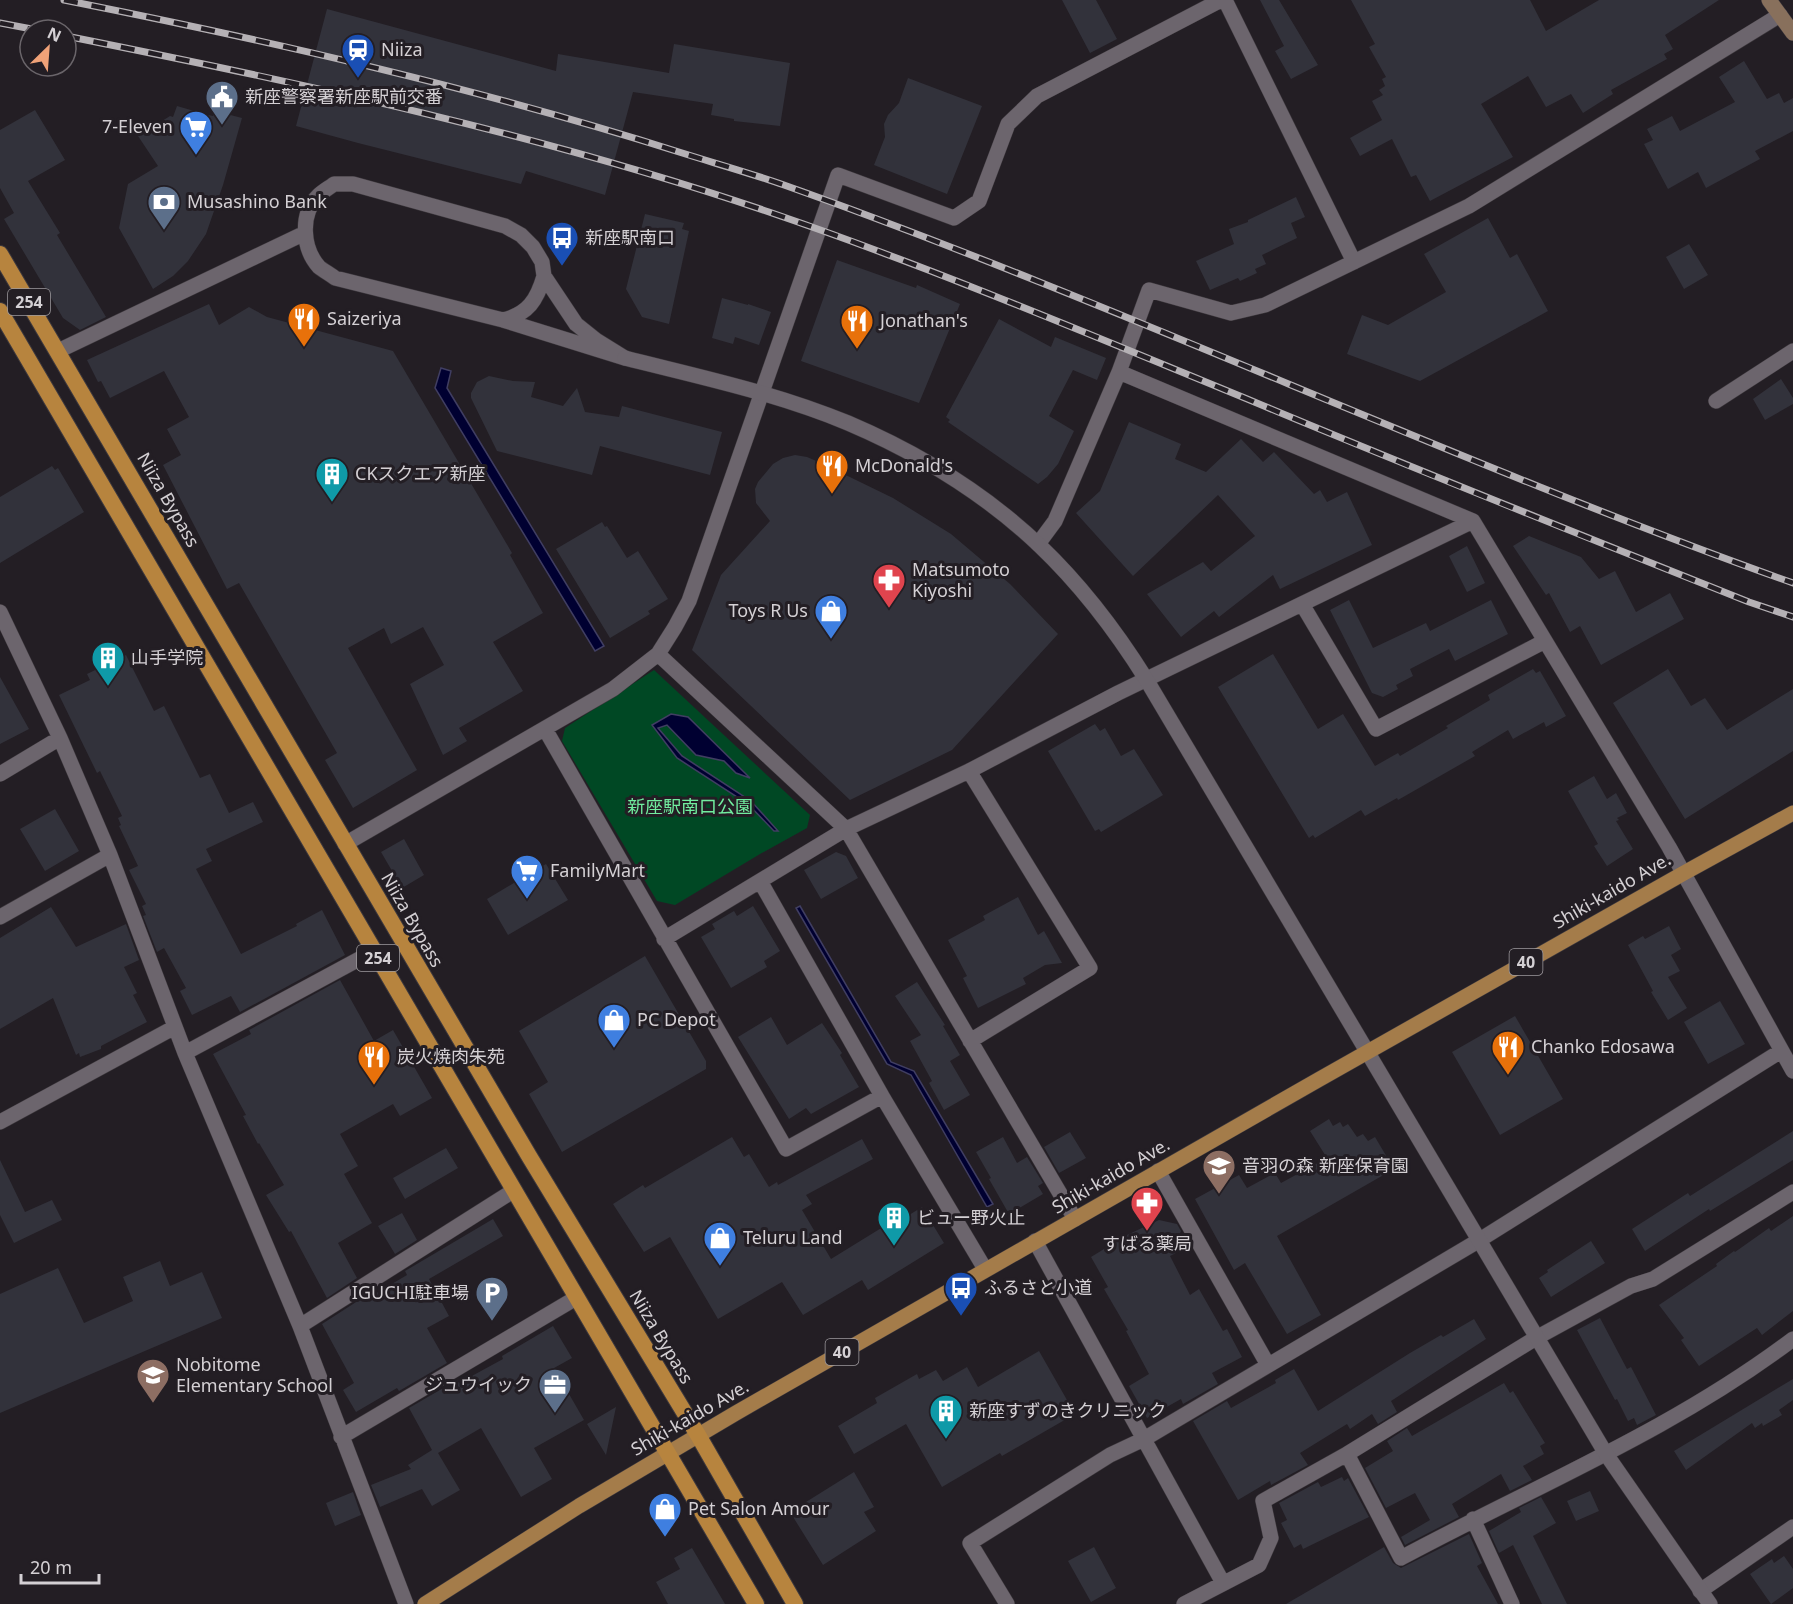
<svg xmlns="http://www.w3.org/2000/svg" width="1793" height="1604" font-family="'Noto Sans','Noto Sans JP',sans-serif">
<rect width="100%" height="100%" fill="#231e24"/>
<path fill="#004824" d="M654 670 810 815 807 828 760 854 675 905 657 901 562 741 565 728Z"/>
<path fill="#000031" stroke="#403e62" stroke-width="1.5" d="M441 368 451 371 447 388 604 646 595 651 435 388Z
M671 714 688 717 750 778 736 773 724 761 696 755 667 725 658 728 682 756 751 801 778 831H774L748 804 677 758 652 725Z
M800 906 891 1062 914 1071 993 1204 987 1207 911 1075 887 1064 796 908Z"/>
<path fill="#32323b" d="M1062 0H1096L1117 39 1090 53Z
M1260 0H1279L1318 65 1291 79 1275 51 1284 46Z
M1351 0H1530L1546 31 1599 0H1719L1665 35 1673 49 1664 54 1667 59 1611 90 1613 94 1583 113 1571 94 1546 107 1528 76 1481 104 1513 157 1430 201 1416 175 1411 177 1392 139 1360 156 1350 138 1382 120 1372 101 1383 95 1379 90 1385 86 1382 79 1386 77 1369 47 1375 44Z
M327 9 556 71 558 54 669 73 674 44 790 63 780 126 734 121V119L711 115 713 104 633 92 605 195 526 171 521 184 358 143 296 126Z
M1744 61 1767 99 1779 93 1784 103 1793 98V131L1755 151 1760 159 1706 188 1698 172 1668 189 1644 144 1653 140 1647 129 1672 116 1680 131 1735 102 1719 77Z
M908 78 982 106 947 194 874 165 885 137 884 124 888 115 899 103Z
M177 106 208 115 213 116 215 111 242 118 223 185 206 234 188 261 173 276 153 289 119 228 128 184 158 166 138 136 170 116 173 117Z
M35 110 65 160 28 181 60 233 57 235 106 317 80 330 63 318 4 219 14 213 0 188V130Z
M1296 197 1305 217 1291 223 1297 238 1262 255 1266 264 1255 269 1257 273 1240 281 1238 278 1210 290 1196 261 1234 244 1229 229 1248 222V220Z
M645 214 684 223 682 229 689 231 669 324 642 317 626 289Z
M1488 218 1510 258 1517 254 1548 311 1420 381 1347 354 1362 315 1388 325 1446 292 1424 254Z
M1689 244 1708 275 1684 289 1666 257Z
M837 260 916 288 917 285 960 304 919 403 801 361Z
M722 298 748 305V304L771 312 759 345 735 337 733 344 712 338Z
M209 304 219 325 249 307 267 317 393 351 512 553 510 555 543 613 493 642 523 691 459 728 467 741 443 755 410 684 444 665 423 627 391 644 384 628 348 648 417 770 353 808 325 760 337 753 239 583 227 589 163 465 181 455 167 429 189 417 164 371 110 398 101 381 98 382 87 360Z
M999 319 1051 347 1055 337 1106 358 1097 380 1073 370 1049 416 1074 431 1058 464 1047 477 1038 484 948 422 950 420 946 417Z
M489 376 513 381 535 382 531 397 563 406 577 388 585 412 619 417 622 406 722 432 710 475 600 446 592 475 497 451 471 398V393L477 382Z
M1781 379 1793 398V404L1765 420 1753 399Z
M1129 422 1181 444 1175 459 1206 472 1241 439 1263 462 1274 452 1314 494 1320 490 1327 502 1347 492 1372 545 1280 589 1273 575 1219 617 1214 611 1181 637 1147 594 1203 562 1211 571 1255 536 1218 495 1133 576 1076 513 1100 491Z
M795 455 807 457 821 463 893 498 951 534 1010 584 1058 634 952 750 850 800 692 650 721 575 770 521 756 503 755 489 758 482 773 464 783 458Z
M52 466 55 470 58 468 84 512 0 563V497Z
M602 522 605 527 607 526 627 558 638 551 668 599 648 611 650 614 610 638 556 549Z
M1529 536 1581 557 1599 579 1615 571 1636 612 1670 593 1684 619 1601 665 1580 626 1570 632 1549 593 1546 595 1513 546Z
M1467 546 1485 583 1467 592 1449 556Z
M1349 600 1373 648 1426 623 1430 631 1491 600 1508 634 1455 661 1449 649 1410 669 1413 676 1396 685 1398 689 1383 697 1372 693 1330 610Z
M1273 654 1318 729 1343 714 1375 766 1398 753 1400 756 1448 728 1446 726 1490 700 1488 695 1533 669 1536 673 1540 671 1566 716 1546 727 1544 722 1513 739 1508 730 1472 752 1475 756 1398 800 1397 798 1365 816 1361 810 1315 838 1313 835 1309 838 1218 687Z
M126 655 154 711 164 706 200 778 210 774 229 813 253 802 263 822 206 849 212 861 196 869 241 954 297 926 296 924 322 910 345 955 240 1012 231 996 192 1015 180 991 186 988 164 948 157 952 143 916 146 915 142 906 146 904 129 870 138 866 119 826 121 825 118 818 122 816 100 771 97 773 59 695 90 680 87 674Z
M1668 669 1691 706 1705 698 1727 730 1793 689V751L1685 819 1613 703Z
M0 677 29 729 0 744Z
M1095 724 1100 731 1105 728 1121 756 1134 749 1163 795 1101 832 1099 829 1095 831 1048 751Z
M1594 776 1607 799 1616 793 1627 813 1617 818 1619 820 1616 821 1633 849 1607 866 1594 846 1598 844 1568 791Z
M55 809 79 851 45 871 20 829Z
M404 839 424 875 402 888 381 852Z
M836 852 846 856 858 878 821 899 804 870Z
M546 864 568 900 508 935 487 899Z
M1018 897 1038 935 1044 931 1062 963 1045 965 1023 978 1026 984 978 1008 963 978 967 976 948 940 985 920 983 916Z
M753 906 780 951 764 961 767 967 731 988 701 937 715 929 712 924 734 911 737 916Z
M51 907 76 947 126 924 139 960 124 967 137 993 133 995 147 1022 101 1046V1049L80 1057 79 1053 76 1055 53 998 0 1029V938Z
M1669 926 1681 949 1671 955 1680 971 1668 977 1687 1008 1668 1020 1651 992 1653 991 1628 945 1643 936 1645 939Z
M645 956 706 1061V1069L562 1152 529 1094 548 1082 519 1031Z
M340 980 374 1041 393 1030 432 1098 400 1116 393 1104 340 1134 358 1166 344 1174 372 1223 338 1243 357 1278 327 1298 291 1231 289 1232 266 1195 284 1185 259 1143 258 1144 243 1116 246 1115 213 1054 251 1034 249 1030Z
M917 982 945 1025 943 1026 960 1055 950 1061 970 1095 944 1110 929 1083 932 1081 910 1041 921 1035 895 996Z
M1720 1001 1745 1044 1708 1064 1684 1022Z
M1515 1016 1563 1099 1500 1135 1452 1052Z
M771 1017 787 1045 822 1023 842 1053 840 1055 859 1087 811 1114 806 1108 789 1119 738 1037Z
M1329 1119 1333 1126 1340 1122 1343 1127 1348 1124 1357 1137 1363 1134 1368 1141 1375 1137 1394 1169 1277 1236 1321 1315 1287 1334 1245 1263 1234 1270 1195 1199 1239 1175 1247 1188 1275 1173 1281 1183 1327 1158 1310 1131Z
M1793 1131V1160L1710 1211 1709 1209 1645 1251 1632 1229 1688 1193 1690 1196Z
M1070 1132 1086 1158 1059 1173 1044 1147Z
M732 1137 744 1157 749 1154 769 1187 777 1182 778 1185 862 1139 873 1159 806 1195 812 1204 802 1210 831 1259 891 1222 893 1225 922 1207 944 1243 868 1290 862 1280 803 1315 782 1282 718 1319 670 1237 644 1252 613 1204 643 1185 645 1188Z
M1003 1137 1017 1163 1027 1157 1043 1183 1038 1186 1043 1194 1009 1214 989 1179 991 1178 976 1152Z
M446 1148 458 1168 405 1199 393 1178Z
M0 1160 25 1212 52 1200 62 1220 14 1243 0 1215Z
M402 1213 417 1240 395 1254 378 1226Z
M1793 1216V1311L1762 1335 1757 1328 1699 1366 1681 1340 1684 1338 1659 1305 1717 1266 1716 1264 1734 1251 1735 1252 1769 1228 1771 1231Z
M493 1219 503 1236 429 1279 449 1316 427 1328 447 1363 399 1391 397 1388 356 1412 343 1390 354 1383 322 1324 367 1295 368 1298 407 1275 405 1271Z
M1159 1220 1177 1224 1181 1231 1174 1247 1178 1252 1170 1256 1190 1295 1199 1289 1223 1331 1227 1329 1242 1357 1212 1373 1218 1384 1183 1404 1181 1399 1147 1418 1129 1386 1149 1374 1126 1331 1128 1330 1104 1289 1108 1287 1091 1257 1127 1235Z
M1591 1241 1605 1263 1551 1297 1539 1278 1548 1272 1547 1270Z
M160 1261 170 1286 202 1272 222 1318 0 1413V1294L58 1268 84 1323 133 1301 123 1277Z
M1600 1318 1627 1369 1631 1367 1656 1415 1637 1425 1634 1418 1628 1421 1617 1399 1615 1400 1577 1330Z
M1474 1319 1486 1339 1391 1401 1397 1412 1378 1424 1372 1414 1350 1429 1347 1424 1300 1453 1308 1465 1271 1485 1270 1481 1238 1500 1193 1421 1227 1401 1231 1408 1276 1383 1275 1380 1294 1369 1318 1411 1410 1353 1441 1335 1443 1337Z
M553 1326 572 1358 554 1368 584 1420 534 1448 552 1479 521 1497 481 1428 438 1453 460 1490 432 1506 422 1489 380 1507 371 1485 411 1469 408 1465 432 1450 409 1408 457 1380 459 1383 503 1359 502 1356Z
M1039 1351 1075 1414 1002 1456 1000 1453 942 1487 906 1424 854 1454 838 1426 877 1403 875 1398 917 1374 919 1379 936 1370 943 1381 967 1367 978 1387Z
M1793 1379V1400L1779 1410 1782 1415 1763 1426 1762 1423 1755 1428 1752 1423 1686 1470 1674 1451Z
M1504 1383 1510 1393 1513 1391 1545 1443 1540 1446 1544 1454 1523 1466 1532 1480 1510 1491 1501 1474 1452 1504 1459 1517 1405 1545 1401 1537 1430 1520 1415 1493 1386 1508 1365 1468 1393 1451 1387 1441 1407 1428 1412 1436Z
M616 1407 606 1455 587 1424Z
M854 1472 874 1507 864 1512 876 1531 823 1565 790 1512Z
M1342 1477 1344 1481 1348 1478 1369 1517 1303 1549 1301 1544 1294 1548 1281 1523 1287 1520 1279 1503 1318 1482 1321 1487Z
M1590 1491 1599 1511 1576 1521 1567 1501Z
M353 1492 361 1515 335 1526 326 1503Z
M1541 1497 1556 1523 1533 1536 1567 1604H1542L1513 1545 1499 1553 1489 1531 1521 1512 1519 1508Z
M1469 1534 1482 1563 1477 1566 1498 1604H1286L1384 1547 1393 1563 1401 1568Z
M1094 1547 1116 1588 1091 1602 1068 1561Z
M692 1548 725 1604H668L656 1582 680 1569 674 1558Z
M1784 1556 1793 1569V1588L1771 1604 1750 1574 1772 1559 1774 1563Z"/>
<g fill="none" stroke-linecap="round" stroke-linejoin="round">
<g stroke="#3d383d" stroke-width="16">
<path id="minor" d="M1225 0 1354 262
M334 184H353L505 226 521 235 533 247 542 262 544 276 576 324 596 340 625 358 503 320 335 278C330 274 324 271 319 267 302 248 300 214 318 196 323 191 329 188 334 184Z
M503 320C528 314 537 300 544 276
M58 351 305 233
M1119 372 1473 521 1669 847 1793 1071
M1716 401 1793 351
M1038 544 1055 521 1119 372 1149 290 1231 313 1265 305 1469 206 1780 15
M1302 604 1376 729 1545 641
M0 612 60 738 110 855 185 1053 300 1326 406 1604
M658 654 846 829 1075 1219
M545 729 786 1149 882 1096 985 1269
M969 771 1090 968 970 1041
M0 774 60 738
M345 844 613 689 658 654 675 627 689 601 838 175 954 218 979 201 1008 124 1037 96 1221 0
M760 881 882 1096
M0 917 110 855
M664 939 846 829 969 771 1118 693 1473 521
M185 1053 374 951
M0 1122 175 1027
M1158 1171 1268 1365
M1035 1241 1223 1583
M300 1326 513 1191
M341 1437 576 1298
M1347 1454 1401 1558C1533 1487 1673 1430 1793 1339
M1473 1519 1512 1604
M1700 1591 1793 1527
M1007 1604 970 1543 1110 1455 1144 1439 1478 1241 1781 1051
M1184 1604 1259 1565 1271 1538 1263 1501 1347 1454 1536 1338 1631 1286 1653 1279 1793 1192"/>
</g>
<g stroke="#3d383d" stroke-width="16">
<path id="tertiary" d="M625 358C700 377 776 393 848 423 916 452 984 493 1039 545 1080 584 1116 631 1146 679L1606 1454 1710 1604"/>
</g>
<g stroke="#3d383d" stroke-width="16">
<path id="secondary" d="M1769 0 1793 33"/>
</g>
<g stroke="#3d383d" stroke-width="16">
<path id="primary" d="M425 1604 579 1506 736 1413 1318 1080 1684 873 1793 813"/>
</g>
<g stroke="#3d383d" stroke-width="18">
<path id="trunk" d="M0 254 529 1156 698 1435 795 1604
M0 311 756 1604"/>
</g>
<use href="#minor" stroke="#6c656d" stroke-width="15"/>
<use href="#tertiary" stroke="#6c656d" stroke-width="15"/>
<use href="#secondary" stroke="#88705c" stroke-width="15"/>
<use href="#primary" stroke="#a47c4a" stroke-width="15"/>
<use href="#trunk" stroke="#b7843e" stroke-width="16"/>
<g stroke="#b5b1b5" stroke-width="7">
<path id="rail" d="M64 0C271 41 477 88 679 152 714 163 750 173 784 185 1125 306 1452 462 1793 583
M0 23 37 30
M66 36C302 83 540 134 769 212 933 268 1091 335 1252 401 1417 470 1583 536 1749 602L1793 617"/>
</g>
<use href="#rail" stroke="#231e24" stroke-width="4.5" stroke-dasharray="14" stroke-linecap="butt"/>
</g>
<defs>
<g id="station-pin" transform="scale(1.725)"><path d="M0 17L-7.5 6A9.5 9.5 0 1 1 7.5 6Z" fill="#1a4fb4" stroke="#231e24"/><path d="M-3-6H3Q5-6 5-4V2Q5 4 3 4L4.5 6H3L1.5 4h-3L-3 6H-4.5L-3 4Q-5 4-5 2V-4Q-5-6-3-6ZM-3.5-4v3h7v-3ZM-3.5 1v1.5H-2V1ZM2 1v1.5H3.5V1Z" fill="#fff"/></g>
<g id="civic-pin" transform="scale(1.725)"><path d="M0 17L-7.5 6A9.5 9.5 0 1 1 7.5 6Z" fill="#5c6f8a" stroke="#231e24"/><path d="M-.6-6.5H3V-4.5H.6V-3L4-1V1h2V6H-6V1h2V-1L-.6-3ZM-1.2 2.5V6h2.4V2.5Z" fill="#fff"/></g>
<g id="supermarket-pin" transform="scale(1.725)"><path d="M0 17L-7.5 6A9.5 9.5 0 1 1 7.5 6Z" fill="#3f7fe0" stroke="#231e24"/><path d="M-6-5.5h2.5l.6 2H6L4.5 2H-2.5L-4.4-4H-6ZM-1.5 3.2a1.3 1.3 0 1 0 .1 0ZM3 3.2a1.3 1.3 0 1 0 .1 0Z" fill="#fff"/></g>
<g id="bank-pin" transform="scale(1.725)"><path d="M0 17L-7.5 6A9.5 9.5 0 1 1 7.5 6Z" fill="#5c6f8a" stroke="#231e24"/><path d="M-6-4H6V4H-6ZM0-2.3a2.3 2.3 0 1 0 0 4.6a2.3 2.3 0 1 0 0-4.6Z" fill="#fff"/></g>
<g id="bus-pin" transform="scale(1.725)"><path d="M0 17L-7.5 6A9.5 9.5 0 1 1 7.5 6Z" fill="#1a4fb4" stroke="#231e24"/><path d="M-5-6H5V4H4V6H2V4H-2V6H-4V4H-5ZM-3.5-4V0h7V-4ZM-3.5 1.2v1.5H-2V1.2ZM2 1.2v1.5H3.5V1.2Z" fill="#fff"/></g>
<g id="restaurant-pin" transform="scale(1.725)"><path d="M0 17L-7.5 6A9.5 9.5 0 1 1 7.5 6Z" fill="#e8710a" stroke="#231e24"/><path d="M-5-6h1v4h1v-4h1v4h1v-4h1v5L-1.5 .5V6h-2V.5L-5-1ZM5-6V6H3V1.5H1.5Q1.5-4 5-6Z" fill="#fff"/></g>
<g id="building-pin" transform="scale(1.725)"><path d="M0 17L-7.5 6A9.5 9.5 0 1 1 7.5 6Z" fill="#0f9aa8" stroke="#231e24"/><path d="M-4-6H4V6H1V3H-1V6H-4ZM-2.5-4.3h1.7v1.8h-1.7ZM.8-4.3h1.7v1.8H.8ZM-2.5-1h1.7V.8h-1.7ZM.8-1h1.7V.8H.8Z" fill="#fff"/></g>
<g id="pharmacy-pin" transform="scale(1.725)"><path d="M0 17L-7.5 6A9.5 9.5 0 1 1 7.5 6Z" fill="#e0444e" stroke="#231e24"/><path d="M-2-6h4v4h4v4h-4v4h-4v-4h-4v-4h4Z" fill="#fff"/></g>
<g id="shop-pin" transform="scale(1.725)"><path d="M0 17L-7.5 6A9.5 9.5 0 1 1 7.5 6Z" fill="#3f7fe0" stroke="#231e24"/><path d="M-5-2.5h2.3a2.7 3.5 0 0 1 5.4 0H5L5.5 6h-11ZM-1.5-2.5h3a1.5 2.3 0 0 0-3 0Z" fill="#fff"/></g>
<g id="school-pin" transform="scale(1.725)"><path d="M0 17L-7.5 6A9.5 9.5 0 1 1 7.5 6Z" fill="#8d6e63" stroke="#231e24"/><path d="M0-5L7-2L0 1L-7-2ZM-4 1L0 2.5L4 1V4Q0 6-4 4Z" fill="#fff"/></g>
<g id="parking-pin" transform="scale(1.725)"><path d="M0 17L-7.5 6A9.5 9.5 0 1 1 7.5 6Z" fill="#5c6f8a" stroke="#231e24"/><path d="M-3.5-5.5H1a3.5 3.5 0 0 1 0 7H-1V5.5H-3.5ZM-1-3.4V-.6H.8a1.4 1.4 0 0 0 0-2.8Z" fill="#fff"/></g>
<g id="office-pin" transform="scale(1.725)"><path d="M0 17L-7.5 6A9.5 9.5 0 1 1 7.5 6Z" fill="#5c6f8a" stroke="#231e24"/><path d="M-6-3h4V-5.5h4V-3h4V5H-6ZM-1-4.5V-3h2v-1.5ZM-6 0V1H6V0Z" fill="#fff"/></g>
</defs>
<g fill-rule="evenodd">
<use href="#station-pin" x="358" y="50"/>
<use href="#civic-pin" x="222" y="97"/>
<use href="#supermarket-pin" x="196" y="127"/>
<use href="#bank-pin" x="164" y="202"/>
<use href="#bus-pin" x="562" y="238"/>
<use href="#restaurant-pin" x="304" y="319"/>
<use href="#restaurant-pin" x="857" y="321"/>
<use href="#restaurant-pin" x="832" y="466"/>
<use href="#building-pin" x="332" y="474"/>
<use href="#pharmacy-pin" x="889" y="580"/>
<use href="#shop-pin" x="831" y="611"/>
<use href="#building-pin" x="108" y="658"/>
<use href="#supermarket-pin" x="527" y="871"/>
<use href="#shop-pin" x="614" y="1020"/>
<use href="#restaurant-pin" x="1508" y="1047"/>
<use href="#restaurant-pin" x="374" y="1057"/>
<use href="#school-pin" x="1219" y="1166"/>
<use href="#pharmacy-pin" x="1147" y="1203"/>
<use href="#building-pin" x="894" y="1218"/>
<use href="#shop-pin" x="720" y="1238"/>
<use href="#bus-pin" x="961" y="1288"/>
<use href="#parking-pin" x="492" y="1293"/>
<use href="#school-pin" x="153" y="1375"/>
<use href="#office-pin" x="555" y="1385"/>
<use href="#building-pin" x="946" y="1411"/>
<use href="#shop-pin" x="665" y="1509"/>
</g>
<g text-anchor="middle" stroke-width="6" stroke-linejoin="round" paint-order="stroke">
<g fill="#231e24" stroke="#9f9b9f" stroke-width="1.5">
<rect x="8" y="289" width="42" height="26" rx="4.5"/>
<rect x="357" y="945" width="42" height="26" rx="4.5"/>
<rect x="1509.5" y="949" width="33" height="26" rx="4.5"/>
<rect x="825.5" y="1339" width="33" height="26" rx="4.5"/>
</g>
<g font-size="16" font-weight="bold" fill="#d4d0d4">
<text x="29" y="308">254</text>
<text x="378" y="964">254</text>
<text x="1526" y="968">40</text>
<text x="842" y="1358">40</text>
</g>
<g font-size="18" fill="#d4d0d4" stroke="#231e24" text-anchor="start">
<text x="381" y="56">Niiza</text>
<text x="245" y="103">新座警察署新座駅前交番</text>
<text x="173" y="133" text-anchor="end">7-Eleven</text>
<text x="187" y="208">Musashino Bank</text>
<text x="585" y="244">新座駅南口</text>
<text x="327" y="325">Saizeriya</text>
<text x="880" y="327">Jonathan's</text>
<text x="855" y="472">McDonald's</text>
<text x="355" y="480">CKスクエア新座</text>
<text x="912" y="576">Matsumoto<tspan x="912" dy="21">Kiyoshi</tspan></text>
<text x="808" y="617" text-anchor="end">Toys R Us</text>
<text x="131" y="664">山手学院</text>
<text x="550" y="877">FamilyMart</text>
<text x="637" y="1026">PC Depot</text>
<text x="1531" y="1053">Chanko Edosawa</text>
<text x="397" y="1063">炭火焼肉朱苑</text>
<text x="1242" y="1172">音羽の森 新座保育園</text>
<text x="917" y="1224">ビュー野火止</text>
<text x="743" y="1244">Teluru Land</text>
<text x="1147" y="1250" text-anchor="middle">すばる薬局</text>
<text x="984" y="1294">ふるさと小道</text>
<text x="469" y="1299" text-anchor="end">IGUCHI駐車場</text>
<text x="176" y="1371">Nobitome<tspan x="176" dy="21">Elementary School</tspan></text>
<text x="532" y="1391" text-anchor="end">ジュウイック</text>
<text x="969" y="1417">新座すずのきクリニック</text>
<text x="688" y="1515">Pet Salon Amour</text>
</g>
<g font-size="18" fill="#d4d0d4" stroke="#231e24">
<text transform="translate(168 500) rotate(60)" y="6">Niiza Bypass</text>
<text transform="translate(1612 891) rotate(-30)" y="6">Shiki-kaido Ave.</text>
<text transform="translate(412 920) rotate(60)" y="6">Niiza Bypass</text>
<text transform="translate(1111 1176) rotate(-30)" y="6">Shiki-kaido Ave.</text>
<text transform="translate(661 1337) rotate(59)" y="6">Niiza Bypass</text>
<text transform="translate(690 1418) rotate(-30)" y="6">Shiki-kaido Ave.</text>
</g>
<g font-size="18" fill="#71ed9f" stroke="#231e24">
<text x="690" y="813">新座駅南口公園</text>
</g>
</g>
<g transform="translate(48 48) rotate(25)"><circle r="28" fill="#231e24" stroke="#6a656a" stroke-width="1.5"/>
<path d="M0-4.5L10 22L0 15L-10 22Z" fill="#f0a278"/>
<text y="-9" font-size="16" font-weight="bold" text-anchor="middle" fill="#d4d0d4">N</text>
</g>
<path d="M21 1574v9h78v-9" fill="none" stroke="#d4d0d4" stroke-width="3"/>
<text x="30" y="1574" font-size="18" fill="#d4d0d4" stroke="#231e24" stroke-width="4.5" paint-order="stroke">20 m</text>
</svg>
